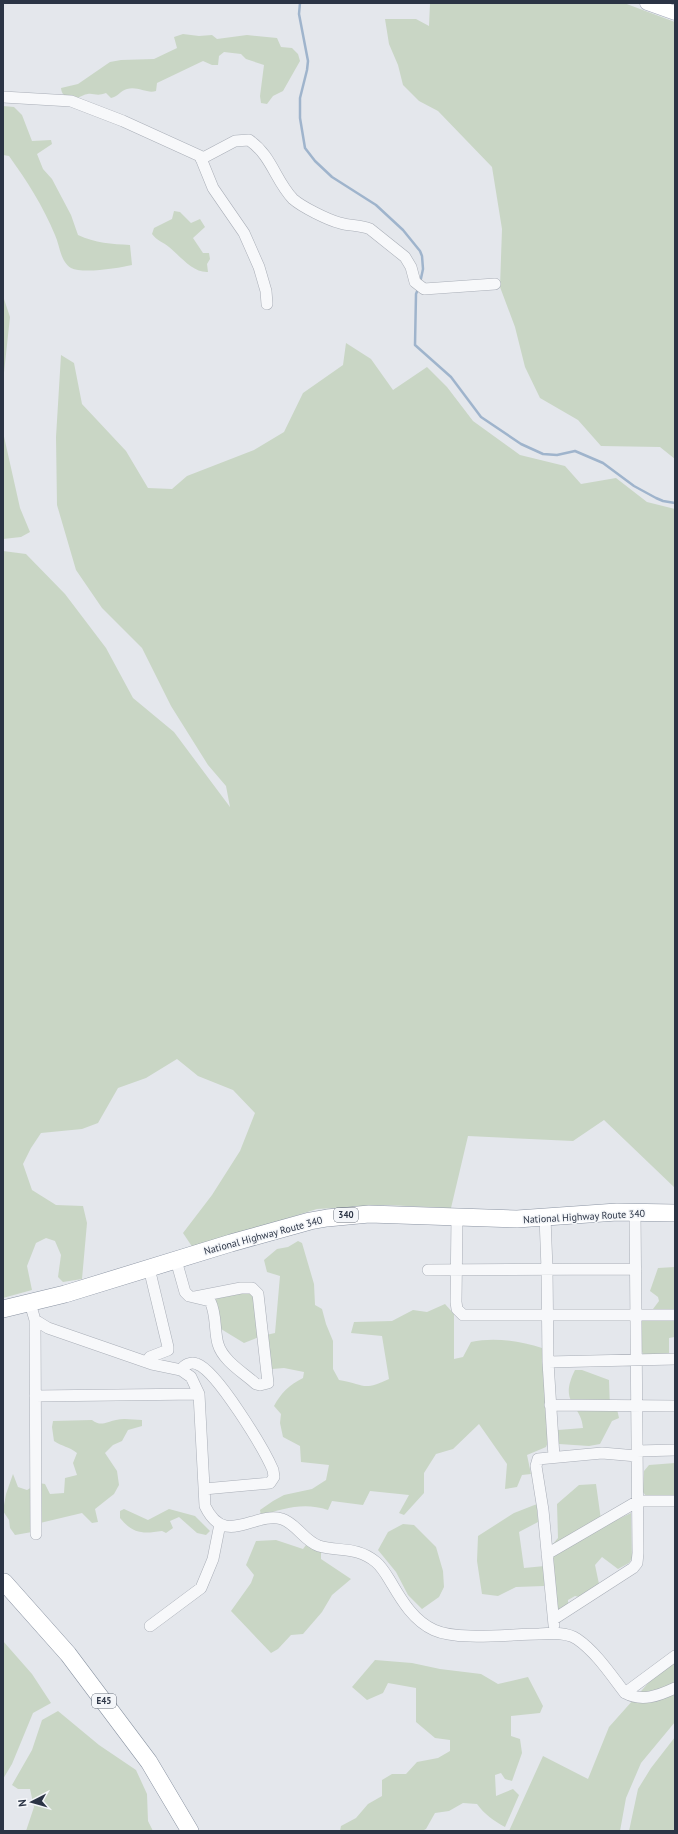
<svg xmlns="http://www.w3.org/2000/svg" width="678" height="1834" font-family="'PT Sans',sans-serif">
<rect width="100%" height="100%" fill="#e4e7ec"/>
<path fill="#c9d6c5" d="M430 3H624L675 22V459L660 447 601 446 578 420 540 398 525 367 515 327 500 287 502 229 492 167 438 111 419 101 403 85 398 65 389 44 385 19H416L429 26Z
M183 34 199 36 212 35 217 39 247 35 277 38 281 47 292 48 298 54 300 61 283 91 273 96 267 104 261 103 260 96 264 65 246 59 241 54 224 52 219 56 218 65H212L203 61 157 83 156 91C147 94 138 86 127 89 121 90 118 97 111 98L106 93C93 98 93 89 78 98 69 97 62 98 61 88L78 84 110 62 121 60 154 59 177 48 174 37Z
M3 106 14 107 22 115 32 141 51 140 52 144 37 154 43 169 52 179 71 215 78 235C95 243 112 244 130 245L132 265C119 268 83 274 71 268 60 261 60 246 55 235 43 206 27 181 9 156L3 155Z
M174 211 180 212 191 223 200 219 205 227 193 238 203 253H209L210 259 207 264 208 272C193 273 180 256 169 247 163 242 157 241 152 234L154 228 172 219Z
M3 296 10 317 3 382Z
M346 343 371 359 393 390 427 367 447 387 473 421 520 455 565 466 581 484 616 478 647 502 675 509V1188L604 1120 573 1141 468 1136 451 1208 385 1205 317 1209 193 1248 183 1233 212 1195 240 1151 255 1113 233 1090 198 1076 177 1059 146 1078 118 1088 98 1123 82 1129 41 1133 31 1148 23 1164 32 1190 56 1205 83 1206 87 1223 82 1279 63 1282 58 1277 61 1255 55 1241 46 1238 36 1243 27 1266 32 1290 3 1298V551L26 554 65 594 106 648 133 698 174 732 230 807 226 786 208 765 171 706 142 648 102 608 76 570 57 505 56 437 61 355 74 363 82 404 126 451 148 488 172 489 187 476 254 450 284 432 303 393 343 365Z
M3 432 20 508 30 532 21 537 3 539Z
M298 1241 302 1243 314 1284 315 1305 322 1309 326 1324 333 1341V1369L339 1380C365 1384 362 1392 389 1379L382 1336 351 1333 354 1322 392 1321 413 1310 427 1312 445 1304 454 1314V1359L463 1357 471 1342C494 1337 520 1341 542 1348L548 1442 546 1447 527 1455 531 1474 522 1475 517 1487 505 1489 507 1464 479 1424 453 1449 436 1454 424 1473V1493L404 1515 399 1513 409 1495 370 1491 363 1505 332 1501 328 1510C305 1502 283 1508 261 1516L260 1510 273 1501 284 1495 312 1489 326 1480 329 1465 301 1462 300 1446 283 1437 280 1423 281 1414 274 1406C281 1393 289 1385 303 1378L304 1372 284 1368 272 1369 266 1335 275 1333 280 1276 267 1272 264 1260 277 1249 288 1247Z
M675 1267V1337L669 1338V1354H643L641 1349V1320L659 1312 653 1309 659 1301 658 1297 650 1291 658 1268Z
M252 1292 256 1298 259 1337 244 1343 221 1329 215 1299 217 1297Z
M575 1370H582L609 1380 610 1409H617L619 1418 612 1421 600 1444 589 1446 559 1444 558 1430 583 1428C581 1403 558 1404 575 1370Z
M92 1420C101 1427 106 1422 116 1420 124 1418 134 1420 142 1420V1426L128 1430 122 1441 113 1445 105 1453 117 1471 119 1485 114 1494 95 1509 98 1522 92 1523 82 1513 40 1523 32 1532 15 1535 10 1528 9 1520 3 1511 6 1494 13 1474 18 1487 27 1490 39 1483 45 1484 50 1494 64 1493 65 1478 77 1475 73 1463 77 1453C68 1446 63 1447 54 1441L52 1427 53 1421Z
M675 1463V1496H646L643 1492 644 1471 649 1465Z
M596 1484 602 1527 631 1513 632 1558 629 1563 618 1569 602 1557 595 1565 599 1584 579 1597 575 1596 568 1600V1607L558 1612 552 1545 558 1538 557 1504 579 1485Z
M537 1504 538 1522 519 1532 524 1568 545 1566 544 1586 516 1587 498 1596 482 1594 477 1561 478 1536 514 1513Z
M124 1509 148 1520 169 1509 195 1516 210 1531 206 1535 197 1533 179 1517 170 1521 173 1528 166 1533 162 1531C143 1534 133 1534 120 1518V1511Z
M403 1524 414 1525 436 1547 443 1571 444 1587 439 1597 422 1609 408 1595 396 1572 378 1550 388 1532Z
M276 1540 303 1549 306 1545 321 1551V1559L351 1579 332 1595 322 1612 303 1634 291 1635 278 1649 271 1653 231 1611 251 1583 254 1575 246 1565 256 1541Z
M3 1641 32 1674 51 1703 33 1713 12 1764 3 1779Z
M675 1653V1722L641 1763 626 1798 620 1831H509L543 1756 588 1779 609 1727Z
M375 1660 412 1663 440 1669 481 1674 498 1684 528 1677 543 1706 540 1713 511 1716V1736L520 1739 522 1753 512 1781 505 1779 501 1773 495 1775 496 1796 513 1789 519 1795 505 1827C494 1821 484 1814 477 1804L463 1803 449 1811 435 1813 426 1829 422 1831H340L341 1826 356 1818 368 1804 382 1796V1780L392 1774H406L417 1762 438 1758 450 1751V1740L435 1738 416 1722V1688L388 1683 383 1693 367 1700 352 1687Z
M58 1711 99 1745 136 1770 147 1794 148 1821 153 1831H26L34 1807 30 1789H18L12 1785 32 1750 42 1720Z
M675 1737V1831H629L638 1789 651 1768Z"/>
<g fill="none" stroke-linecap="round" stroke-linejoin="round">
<path stroke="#9fb4cc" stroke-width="2.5" d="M300 3 299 14 308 61 307 70 300 98V118L305 148 315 161 332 177 376 205 403 230 420 251 422 256 423 269 420 283
M418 289 416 294 415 345 451 377 481 417 521 444 543 454 557 455 575 451 603 463 634 486 656 498 663 501 675 503"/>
<g stroke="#a9aeb7" stroke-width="12">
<path id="minor" d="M3 97 71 101 123 121 200 156 213 188 244 233 259 267 266 291 267 304
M201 159 235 141 249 140C272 156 275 180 293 199 302 207 328 220 340 223 350 226 361 225 370 229L405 257 411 267 415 282 424 289 495 284
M457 1217 456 1302 457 1309 463 1315H675
M545 1217 547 1269 548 1362 554 1457
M176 1260 185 1292 189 1296 210 1301C217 1315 214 1330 218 1344 223 1361 244 1373 256 1384L260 1385 268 1383 258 1294 252 1288H241L195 1297
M428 1270 636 1269
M30 1303 35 1320 36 1534
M35 1320 48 1328 152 1364 181 1370 191 1377 199 1394 205 1506C225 1548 254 1511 282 1519 297 1524 304 1541 319 1546 339 1552 357 1546 376 1562 383 1568 387 1576 392 1584 402 1601 414 1621 434 1630 458 1641 511 1634 539 1634 551 1633 567 1632 577 1639 596 1652 611 1675 625 1693 642 1702 658 1696 675 1688
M146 1362 150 1357 168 1350V1347L149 1268
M548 1362 675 1359
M181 1370C184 1365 191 1361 197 1364 217 1371 264 1449 273 1470L274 1477 270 1483 204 1489
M35 1396 199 1394
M550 1405 675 1406
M637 1451 675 1450
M547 1554 638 1501H675
M554 1619 633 1568 637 1563 638 1553 635 1212
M554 1625 543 1510 536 1466 538 1459 602 1453 637 1456
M150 1626 201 1588 213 1559 220 1524
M625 1693 675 1656"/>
</g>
<g stroke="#a3abb8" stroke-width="15">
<path id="major" d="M647 3 675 13"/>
</g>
<g stroke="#8b94a3" stroke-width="18">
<path id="highway" d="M3 1309 65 1294 231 1243 310 1221 327 1218 369 1214 517 1219 617 1212 675 1213
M4 1582 68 1654 149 1762 190 1831"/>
</g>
<use href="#minor" stroke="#f7f8fa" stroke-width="11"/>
<use href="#major" stroke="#fff" stroke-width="14"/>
<use href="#highway" stroke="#fff" stroke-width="17"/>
</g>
<g text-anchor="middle" stroke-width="3" stroke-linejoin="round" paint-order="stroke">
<g fill="#f4f6f9" stroke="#676e7b" stroke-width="1">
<rect x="334" y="1208" width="24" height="14" rx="3"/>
<rect x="92" y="1694" width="24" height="14" rx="3"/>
</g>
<g font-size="9" font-weight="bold" fill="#2b3445">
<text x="346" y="1218">340</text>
<text x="104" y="1704">E45</text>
</g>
<g font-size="10" fill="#2b3445" stroke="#f4f6f9">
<text transform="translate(584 1216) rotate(-3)" y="4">National Highway Route 340</text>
<text transform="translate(263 1235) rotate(-15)" y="4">National Highway Route 340</text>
</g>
</g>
<rect width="678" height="1834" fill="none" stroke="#2b3445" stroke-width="8"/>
<g transform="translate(32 1802) rotate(264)" stroke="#f4f6f9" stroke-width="3" paint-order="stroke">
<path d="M0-3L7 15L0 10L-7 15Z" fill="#2b3445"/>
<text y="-6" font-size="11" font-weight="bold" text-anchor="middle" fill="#2b3445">N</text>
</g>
</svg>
